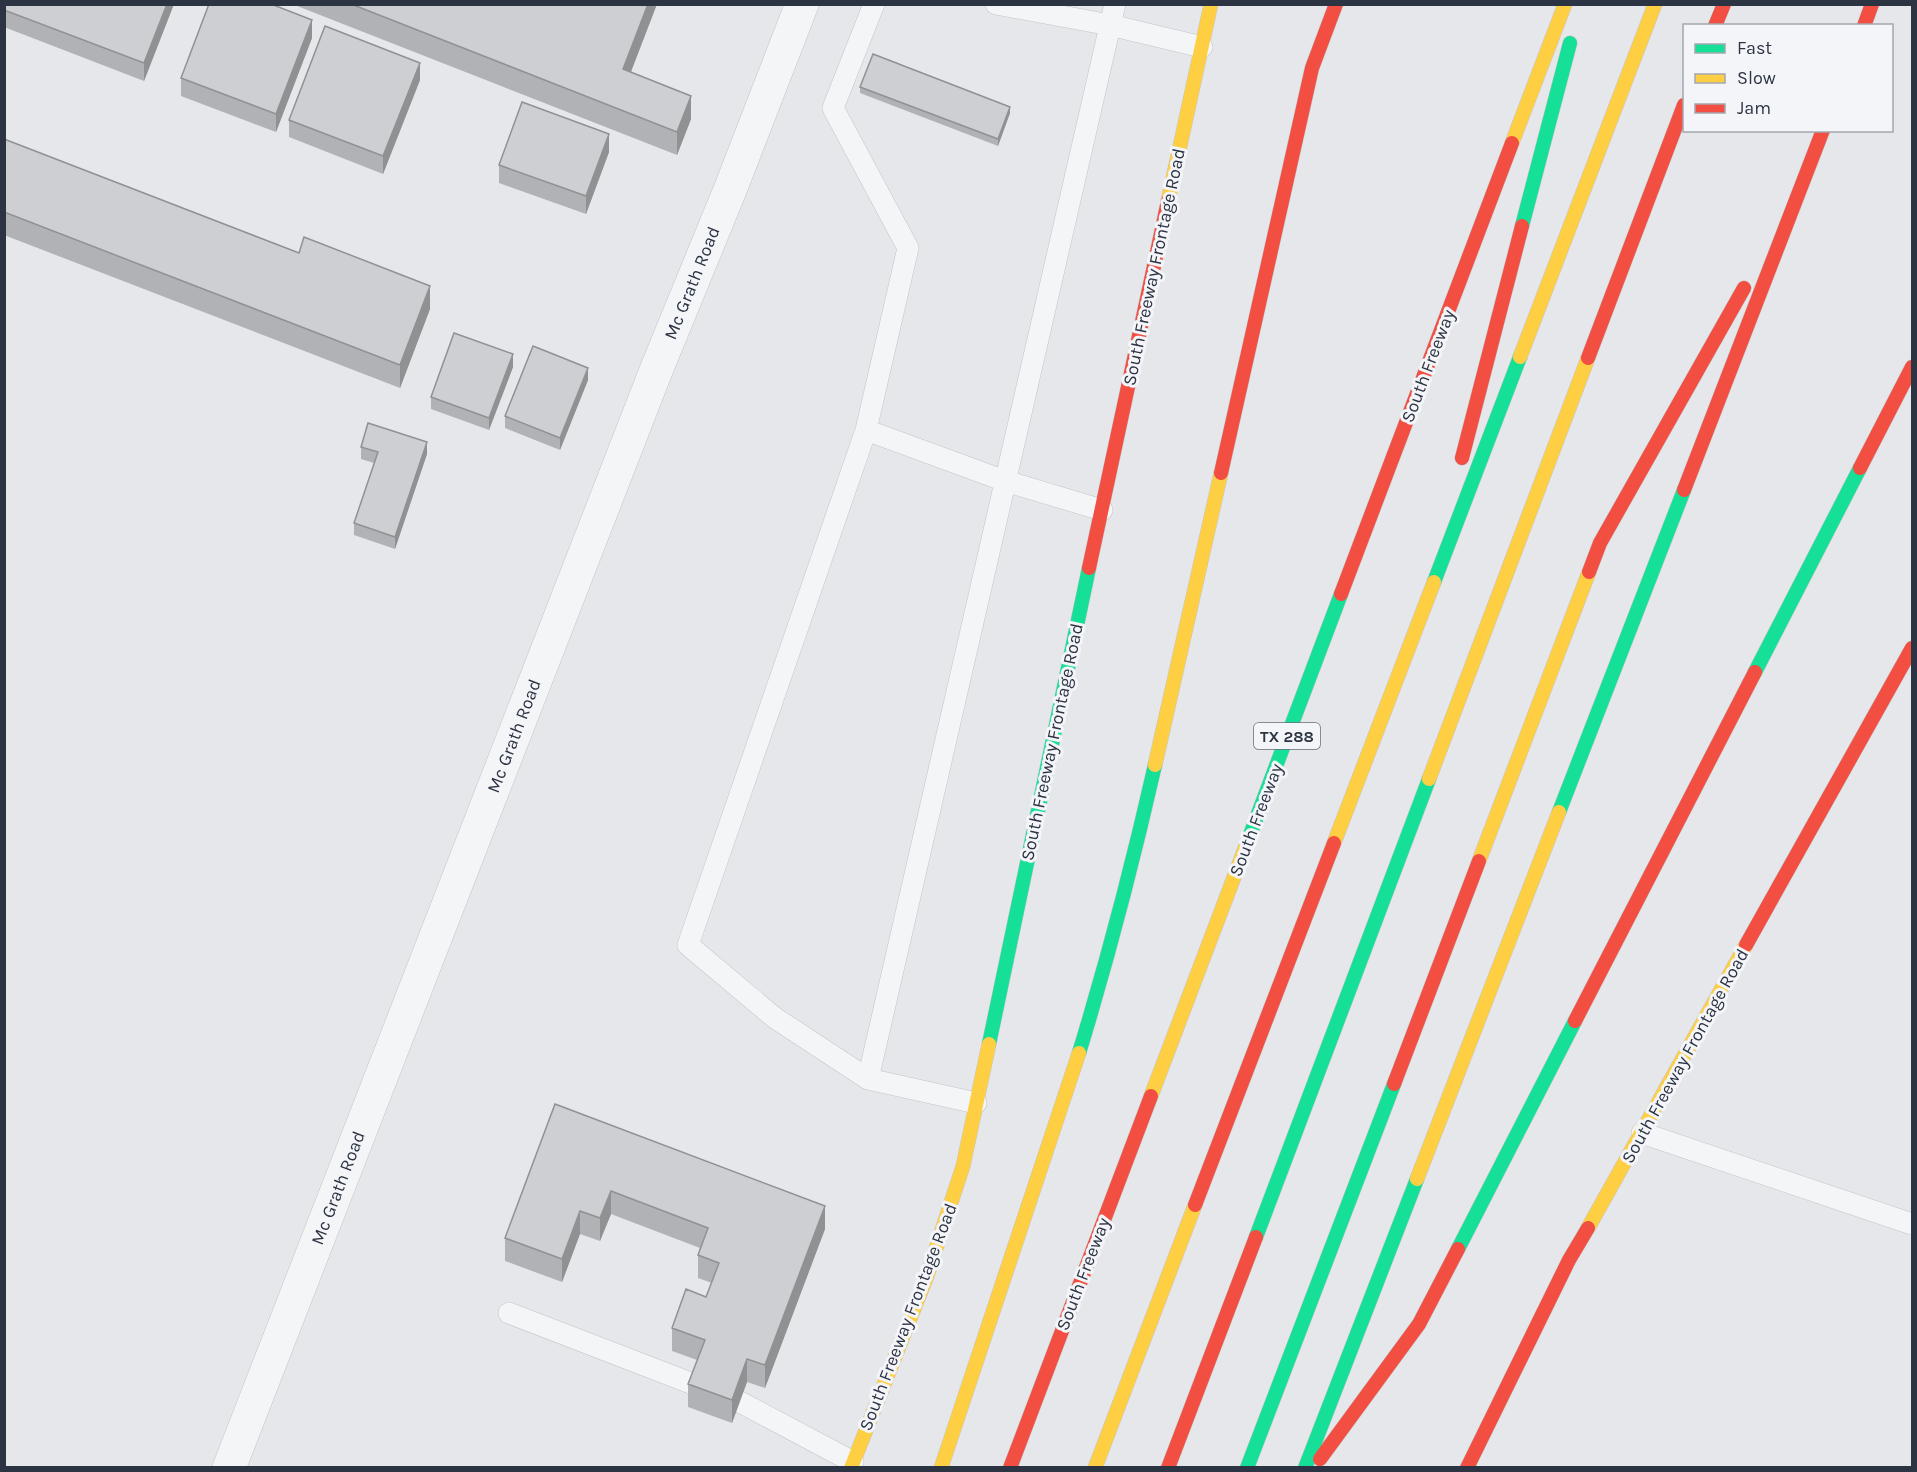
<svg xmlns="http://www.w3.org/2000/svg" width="1917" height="1472" font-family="Karla,sans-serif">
<rect width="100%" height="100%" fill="#e5e7ea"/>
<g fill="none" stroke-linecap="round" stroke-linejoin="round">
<g stroke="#c3c5c8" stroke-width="22">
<path id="lane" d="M874 4 833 108 908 248 866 430 1005 481 1102 510
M996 4 1110 25 1202 47
M866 430 688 945 775 1018 868 1079
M976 1103 868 1079 1115 4
M1642 1133 1912 1224
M509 1313 693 1384
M740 1402 853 1462"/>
</g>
<g stroke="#c3c5c8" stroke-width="34">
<path id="street" d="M229 1468 657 368 730 190 802 4"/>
</g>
<g stroke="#c3c5c8" stroke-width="15">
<path id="fast" d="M1522 226 1570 43
M1434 582 1520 357
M1755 672 1860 468
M1559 812 1684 490
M1247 843 1341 594
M989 1044 1089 568
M1079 1053C1108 958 1133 862 1155 765
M1256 1237 1429 779
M1458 1249 1575 1021
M1247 1468 1394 1084
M1305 1468 1417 1179"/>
</g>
<g stroke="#c3c5c8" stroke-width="15">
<path id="slow" d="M1512 143 1565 4
M1168 201 1211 4
M1520 357 1655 4
M1155 765 1221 473
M1429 779 1588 358
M1334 843 1434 582
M1479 861 1589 572
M1151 1096 1247 843
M1417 1179 1559 812
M1588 1228 1746 945
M851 1468 927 1276 963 1166 989 1044
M941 1468 1079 1053
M1095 1468 1195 1205"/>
</g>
<g stroke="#c3c5c8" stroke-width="15">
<path id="jam" d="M1715 26 1724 4
M1864 26 1872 4
M1588 358 1684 105
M1462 458 1522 226
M1860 468 1912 367
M1221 473 1312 68 1336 4
M1684 490 1823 130
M1089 568 1168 201
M1589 572 1600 543 1744 288
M1341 594 1512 143
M1746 945 1912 648
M1575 1021 1755 672
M1394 1084 1479 861
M1195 1205 1334 843
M1320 1459 1419 1324 1458 1249
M1010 1468 1151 1096
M1168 1468 1256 1237
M1467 1468 1569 1260 1588 1228"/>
</g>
<use href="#lane" stroke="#f4f5f6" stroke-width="21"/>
<use href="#street" stroke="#f4f5f6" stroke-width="33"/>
<use href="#fast" stroke="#16e098" stroke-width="14"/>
<use href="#slow" stroke="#ffcf43" stroke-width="14"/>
<use href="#jam" stroke="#f24e42" stroke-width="14"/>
</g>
<path fill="#b0b2b5" d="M4 4H174L144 81 4 27Z
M292 4H657L631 72 691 119 677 155Z
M312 38 276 132 181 96V78Z
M420 80 383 174 289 137V120Z
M860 87 1010 113 998 146 860 93Z
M4 139 430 309 400 388 4 235Z
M609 152 586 214 499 183V165Z
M513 367 489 430 431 409V397Z
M588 380 560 450 505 428V416Z
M361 447 427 454 395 549 354 535V523L374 463 361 459Z
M555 1104 825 1229 765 1388 747 1382 732 1423 688 1407V1384L697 1360 672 1351V1328L706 1297 712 1283 698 1278V1255L700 1248 611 1214 600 1241 580 1234 562 1282 505 1261V1238Z"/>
<path fill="#909193" d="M167 4H174L144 81V63Z
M648 4H657L623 92V69Z
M312 20V38L276 132V114Z
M420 63V80L383 174V156Z
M691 96V119L677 155V132Z
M1010 107V113L998 146V139Z
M609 134V152L586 214V196Z
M430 286V309L400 388V365Z
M513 354V367L489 430V418Z
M588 368V380L560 450V438Z
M427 442V454L395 549V537Z
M611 1191V1214L600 1241V1218Z
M825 1206V1229L765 1388V1365Z
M580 1211V1234L562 1282V1259Z
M747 1359V1382L732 1423V1400Z"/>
<path fill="#cdcfd2" stroke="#909193" stroke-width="1.5" d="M4 4H167L144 63 4 10Z
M209 4H271L312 20 276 114 181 78Z
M351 4H648L623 69 691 96 677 132Z
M325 26 420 63 383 156 289 120Z
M873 54 1010 107 998 139 860 87Z
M522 102 609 134 586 196 499 165Z
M4 139 299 253 304 237 430 286 400 365 4 212Z
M454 333 513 354 489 418 431 397Z
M533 346 588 368 560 438 505 416Z
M368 423 427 442 395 537 354 523 378 452 361 447Z
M555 1104 825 1206 765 1365 747 1359 732 1400 688 1384 705 1340 672 1328 686 1289 706 1297 719 1263 698 1255 708 1228 611 1191 600 1218 580 1211 562 1259 505 1238Z"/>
<g text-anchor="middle" stroke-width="6" stroke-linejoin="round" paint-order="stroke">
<rect fill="#f4f5f8" stroke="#686d79" stroke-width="1.5" x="1254" y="723" width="66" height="26" rx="4.5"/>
<g font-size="16" font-weight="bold" fill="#2c3343">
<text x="1287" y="742">TX 288</text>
</g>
<g font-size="18" fill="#2c3343" stroke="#f4f5f8">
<text transform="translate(1154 267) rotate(-78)" y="6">South Freeway Frontage Road</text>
<text transform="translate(692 283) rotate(-68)" y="6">Mc Grath Road</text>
<text transform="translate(1428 366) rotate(-69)" y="6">South Freeway</text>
<text transform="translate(514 736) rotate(-69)" y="6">Mc Grath Road</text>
<text transform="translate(1052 742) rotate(-78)" y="6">South Freeway Frontage Road</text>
<text transform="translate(1256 820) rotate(-69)" y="6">South Freeway</text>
<text transform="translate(1685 1056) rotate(-61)" y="6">South Freeway Frontage Road</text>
<text transform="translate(338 1188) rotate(-69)" y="6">Mc Grath Road</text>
<text transform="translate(1083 1274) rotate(-69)" y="6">South Freeway</text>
<text transform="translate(908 1317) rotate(-69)" y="6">South Freeway Frontage Road</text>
</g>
</g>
<rect width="1917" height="1472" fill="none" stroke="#2c3343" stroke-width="12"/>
<rect x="1683" y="24" width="210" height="108" fill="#f4f5f8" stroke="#a4a7b0" stroke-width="1.5"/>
<rect x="1695" y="44" width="30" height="9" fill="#16e098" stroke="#a4a7b0" stroke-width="1.5"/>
<text x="1737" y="54" font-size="18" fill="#2c3343">Fast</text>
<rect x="1695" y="74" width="30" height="9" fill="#ffcf43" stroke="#a4a7b0" stroke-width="1.5"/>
<text x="1737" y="84" font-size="18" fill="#2c3343">Slow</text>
<rect x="1695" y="104" width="30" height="9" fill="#f24e42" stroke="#a4a7b0" stroke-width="1.5"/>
<text x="1737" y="114" font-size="18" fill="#2c3343">Jam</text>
</svg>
